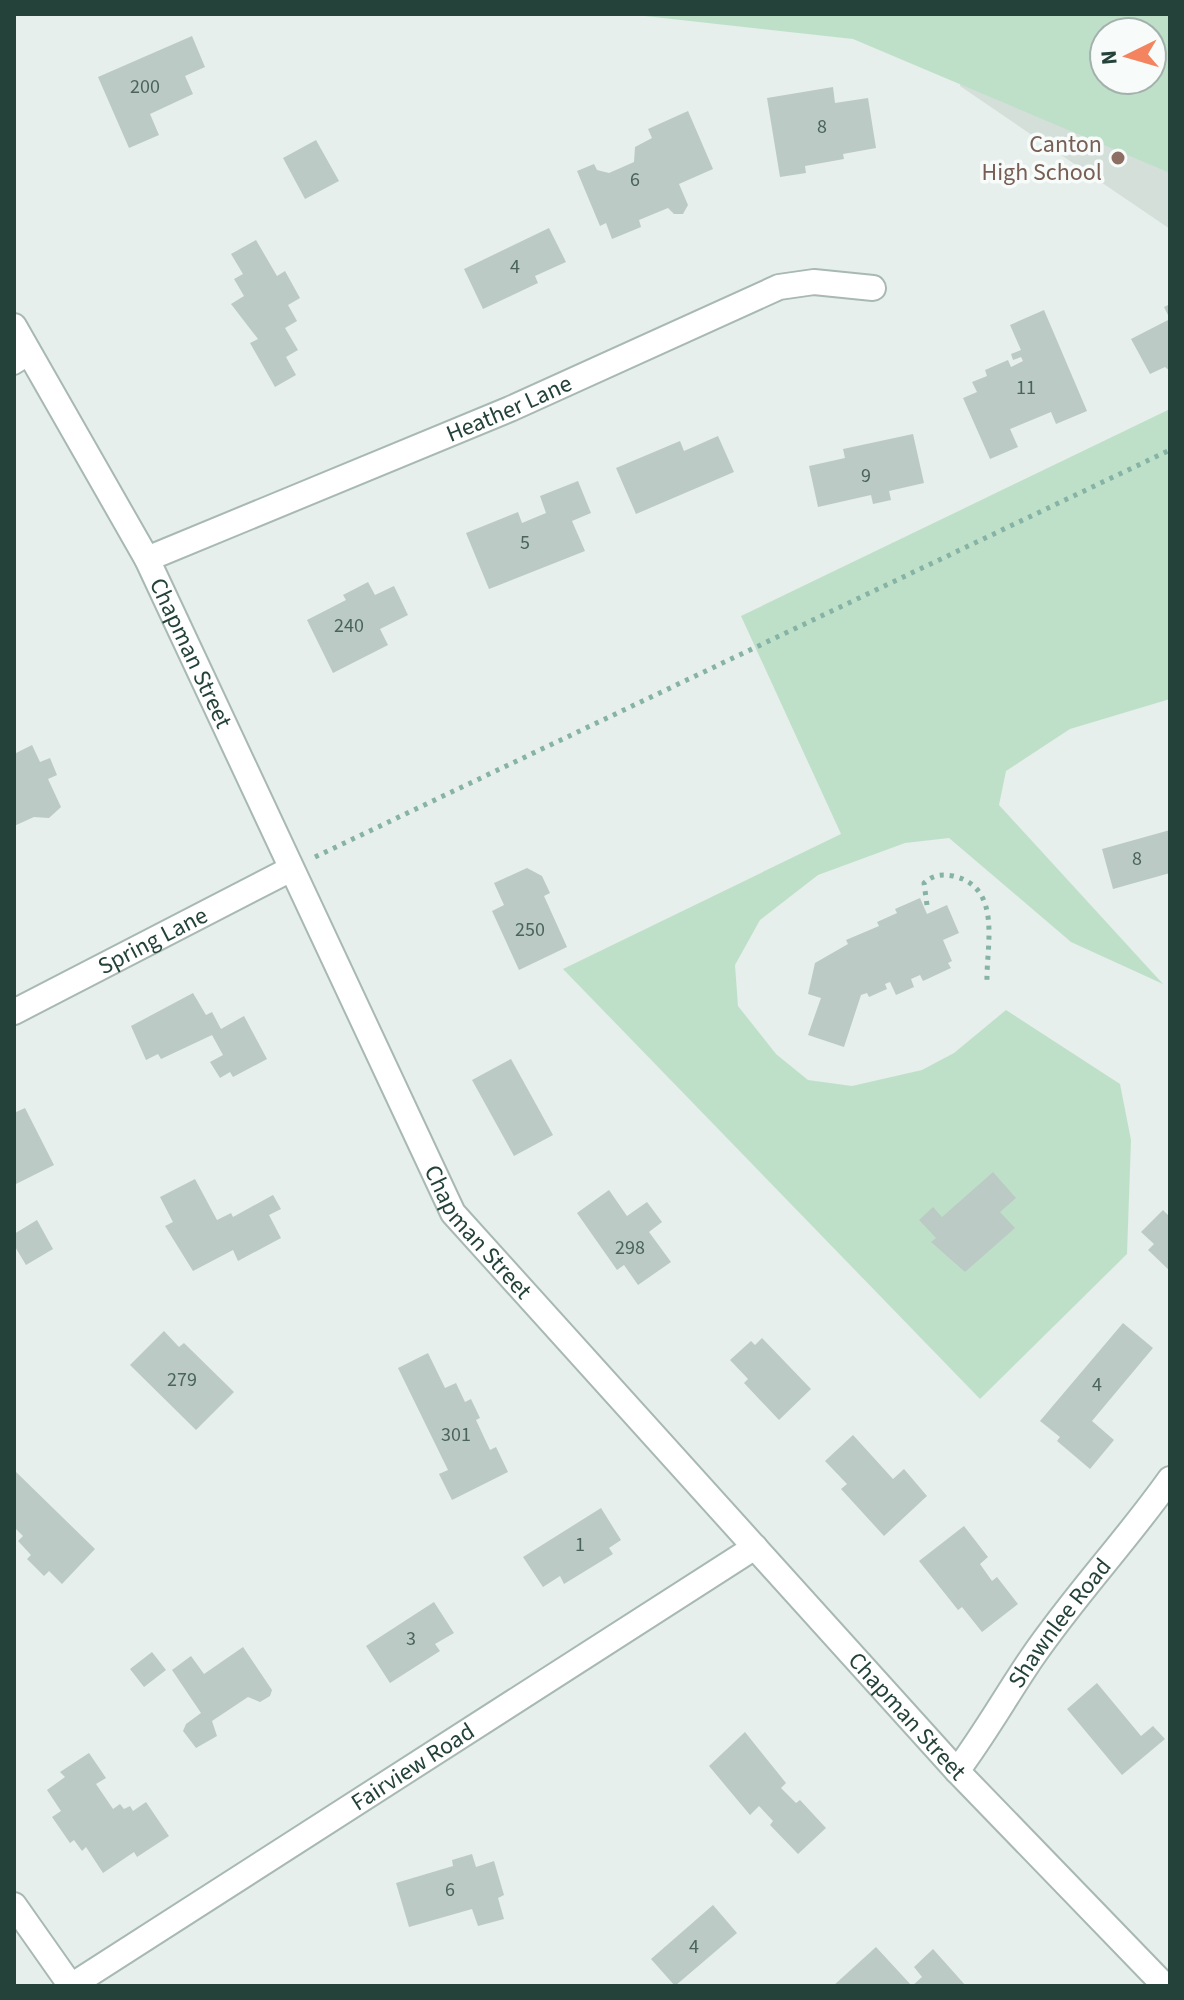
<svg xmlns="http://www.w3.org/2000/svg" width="1184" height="2000" font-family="'Source Sans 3',sans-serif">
<rect width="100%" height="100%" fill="#e6efeb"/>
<path fill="#d4dfda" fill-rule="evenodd" d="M964 14H1170V229L960 86ZM1104 32H1152V80H1104Z"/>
<path fill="#bfe0c8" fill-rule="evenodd" d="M627 14H1170V173L853 39ZM1104 32H1152V80H1104Z
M1170 409V699L1070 729 1006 771 999 805 1163 984 1071 942 949 838 905 843 818 875 760 920 735 965 738 1006 776 1054 808 1080 852 1086 922 1070 954 1053 1006 1010 1120 1084 1131 1140 1127 1254 980 1399 563 969 841 834 741 616Z"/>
<path fill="#bbcac4" d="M192 36 205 67 185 76 193 94 150 114 159 135 129 148 98 77Z
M833 87 835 103 868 98 876 148 843 154 844 159 805 166 806 173 780 177 767 98Z
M688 111 713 169 679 184 688 205 683 214H674L668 208 639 220 641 227 612 239 606 223 600 226 577 171 594 164 597 170 609 173 634 162 635 147 652 138 648 129Z
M316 140 339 181 305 199 283 158Z
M549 228 566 262 535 276 538 283 483 309 464 269Z
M256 240 277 276 285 271 300 298 288 305 297 321 285 328 298 350 286 357 296 375 275 387 250 343 258 339 231 304 244 296 234 279 243 274 231 254Z
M1170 304V371L1165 367 1150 374 1131 339 1170 319 1164 307Z
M1044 310 1087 411 1056 424 1051 412 1010 429 1018 447 990 459 963 398 977 392 972 382 987 376 985 370 1008 360 1011 367 1023 361 1021 357 1013 360 1011 354 1021 350 1010 325Z
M913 434 924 483 889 491 891 500 873 504 871 495 818 507 809 466 845 458 843 449Z
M718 436 734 472 636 514 616 468 680 441 684 451Z
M578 481 591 513 572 521 585 551 489 589 466 533 518 512 522 523 546 513 540 496Z
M368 582 375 595 394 586 408 615 380 629 388 645 333 673 307 620 346 600 343 595Z
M32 745 40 762 50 758 57 775 48 779 61 807 49 818 34 817 14 826V754Z
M1170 830V873L1113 889 1102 849Z
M527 868 542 876 550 893 544 896 567 947 519 970 492 911 504 905 494 883Z
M920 898 927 914 947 905 959 933 943 940 952 961 948 963 951 968 923 981 920 975 911 979 914 987 896 995 890 982 885 984 887 989 869 997 867 993 861 995 844 1047 808 1035 821 998 808 994 815 963 848 944 846 940 879 926 877 922 897 913 895 909Z
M193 993 206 1015 212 1012 221 1029 244 1016 267 1059 233 1077 230 1072 220 1078 210 1062 223 1055 212 1035 161 1059 158 1054 146 1060 131 1026Z
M511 1059 553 1135 514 1156 472 1080Z
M25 1108 54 1165 14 1185V1113Z
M993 1172 1016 1198 1000 1212 1015 1228 965 1272 931 1242 936 1238 919 1220 933 1207 942 1217Z
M195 1179 217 1220 231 1213 233 1217 273 1195 281 1209 269 1215 281 1238 238 1261 233 1250 193 1271 165 1226 173 1222 160 1197Z
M609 1190 627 1216 647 1202 662 1222 649 1232 671 1262 638 1285 624 1265 617 1270 577 1213Z
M1163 1210 1170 1217V1271L1148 1250 1154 1244 1141 1232Z
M37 1220 53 1249 26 1265 14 1245V1234Z
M1123 1323 1153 1348 1092 1421 1114 1440 1090 1469 1057 1441 1060 1437 1040 1421Z
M164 1331 179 1347 184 1343 234 1392 196 1430 130 1365Z
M762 1338 811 1389 779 1420 744 1383 748 1379 730 1360 751 1341 755 1345Z
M428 1353 445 1388 456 1383 465 1402 471 1399 480 1418 476 1420 490 1450 496 1447 508 1472 452 1500 439 1474 448 1470 398 1368Z
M853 1435 893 1479 904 1469 927 1496 884 1536 841 1489 847 1484 825 1461Z
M14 1470 95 1549 62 1584 49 1571 44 1576 27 1559 31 1555 18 1541 23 1536 14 1527Z
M601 1508 621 1540 609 1548 613 1554 564 1584 560 1576 543 1587 523 1557Z
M964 1526 988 1557 980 1564 992 1581 997 1577 1018 1604 982 1632 962 1607 958 1610 919 1561Z
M434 1602 454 1633 435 1644 440 1651 390 1683 366 1646Z
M243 1647 272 1690 270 1696 260 1702 248 1697 212 1721 217 1736 196 1748 183 1731 186 1724 201 1713 172 1670 191 1656 204 1674Z
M152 1652 166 1670 144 1687 130 1669Z
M1097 1683 1141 1736 1153 1726 1165 1739 1122 1775 1067 1709Z
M745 1732 786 1783 781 1788 796 1803 800 1800 826 1828 798 1854 770 1825 773 1821 759 1806 750 1815 709 1766Z
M89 1753 106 1778 96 1784 113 1809 120 1804 124 1809 130 1806 133 1811 146 1802 169 1836 137 1857 134 1852 103 1873 86 1847 82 1851 74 1840 70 1843 52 1817 61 1811 47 1790 65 1777 60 1772Z
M472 1854 476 1867 494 1861 504 1895 498 1898 504 1919 478 1926 472 1909 409 1927 396 1883 453 1866 452 1860Z
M713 1905 737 1933 675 1986 651 1959Z
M876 1947 912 1986H833Z
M933 1949 966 1986H912L922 1977 914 1967Z"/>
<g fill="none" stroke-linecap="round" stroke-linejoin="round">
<g stroke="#a8b8b2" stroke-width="22">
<path id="service" d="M14 365 30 355"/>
</g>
<g stroke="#a8b8b2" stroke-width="28">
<g id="minor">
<path id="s1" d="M147 559 510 409 779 287 814 282 873 288"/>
<path id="s2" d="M14 1012 291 869"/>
<path id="s3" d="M957 1771C984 1735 1006 1696 1031 1659 1074 1596 1126 1541 1170 1479"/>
<path d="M14 1905 71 1986"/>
<path id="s4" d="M71 1986 755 1547"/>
</g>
</g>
<g stroke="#a8b8b2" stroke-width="28">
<g id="tertiary">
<path id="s5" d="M14 326 147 559 453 1213 957 1771 1165 1986"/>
</g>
</g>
<path stroke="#86b3a5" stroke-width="5" stroke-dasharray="4 6" stroke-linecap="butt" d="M315 857 1170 450
M927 905 924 883C933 875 941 874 953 876 1003 887 986 947 987 981"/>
<use href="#service" stroke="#fff" stroke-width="18"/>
<use href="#minor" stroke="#fff" stroke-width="24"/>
<use href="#tertiary" stroke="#fff" stroke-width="24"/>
</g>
<circle fill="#8d6e63" stroke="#f7fbf9" stroke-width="3" cx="1118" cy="158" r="8"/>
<g text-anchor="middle" stroke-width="7" stroke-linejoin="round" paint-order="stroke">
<g font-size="20" fill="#4a645c">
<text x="145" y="93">200</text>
<text x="822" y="133">8</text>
<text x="635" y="186">6</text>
<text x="515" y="273">4</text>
<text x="1026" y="394">11</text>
<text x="866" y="482">9</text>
<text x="525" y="549">5</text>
<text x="349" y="632">240</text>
<text x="1137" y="865">8</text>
<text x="530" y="936">250</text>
<text x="630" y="1254">298</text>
<text x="182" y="1386">279</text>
<text x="1097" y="1391">4</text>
<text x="456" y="1441">301</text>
<text x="580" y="1551">1</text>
<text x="411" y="1645">3</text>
<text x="450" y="1896">6</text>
<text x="694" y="1953">4</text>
</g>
<g font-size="24" fill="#785e54" stroke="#f7fbf9" text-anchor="end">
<text x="1102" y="152">Canton<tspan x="1102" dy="28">High School</tspan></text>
</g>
<g font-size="24" fill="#24423a" stroke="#f7fbf9">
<text dy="8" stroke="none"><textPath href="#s1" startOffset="392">Heather Lane</textPath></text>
<text dy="8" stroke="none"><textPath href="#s5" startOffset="372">Chapman Street</textPath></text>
<text dy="8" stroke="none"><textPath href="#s2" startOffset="156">Spring Lane</textPath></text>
<text dy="8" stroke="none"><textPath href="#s5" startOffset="1020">Chapman Street</textPath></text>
<text dy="8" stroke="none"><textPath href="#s3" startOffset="180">Shawnlee Road</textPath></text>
<text dy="8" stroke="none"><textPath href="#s5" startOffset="1668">Chapman Street</textPath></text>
<text dy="8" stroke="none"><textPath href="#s4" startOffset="406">Fairview Road</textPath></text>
</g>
</g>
<rect width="1184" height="2000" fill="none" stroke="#24423a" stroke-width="32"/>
<g transform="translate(1128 56) rotate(265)"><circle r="38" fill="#f7fbf9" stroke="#a3b1ad" stroke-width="2"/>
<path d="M0-6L14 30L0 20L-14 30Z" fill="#f4845f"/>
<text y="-12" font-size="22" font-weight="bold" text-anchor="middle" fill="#24423a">N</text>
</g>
</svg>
